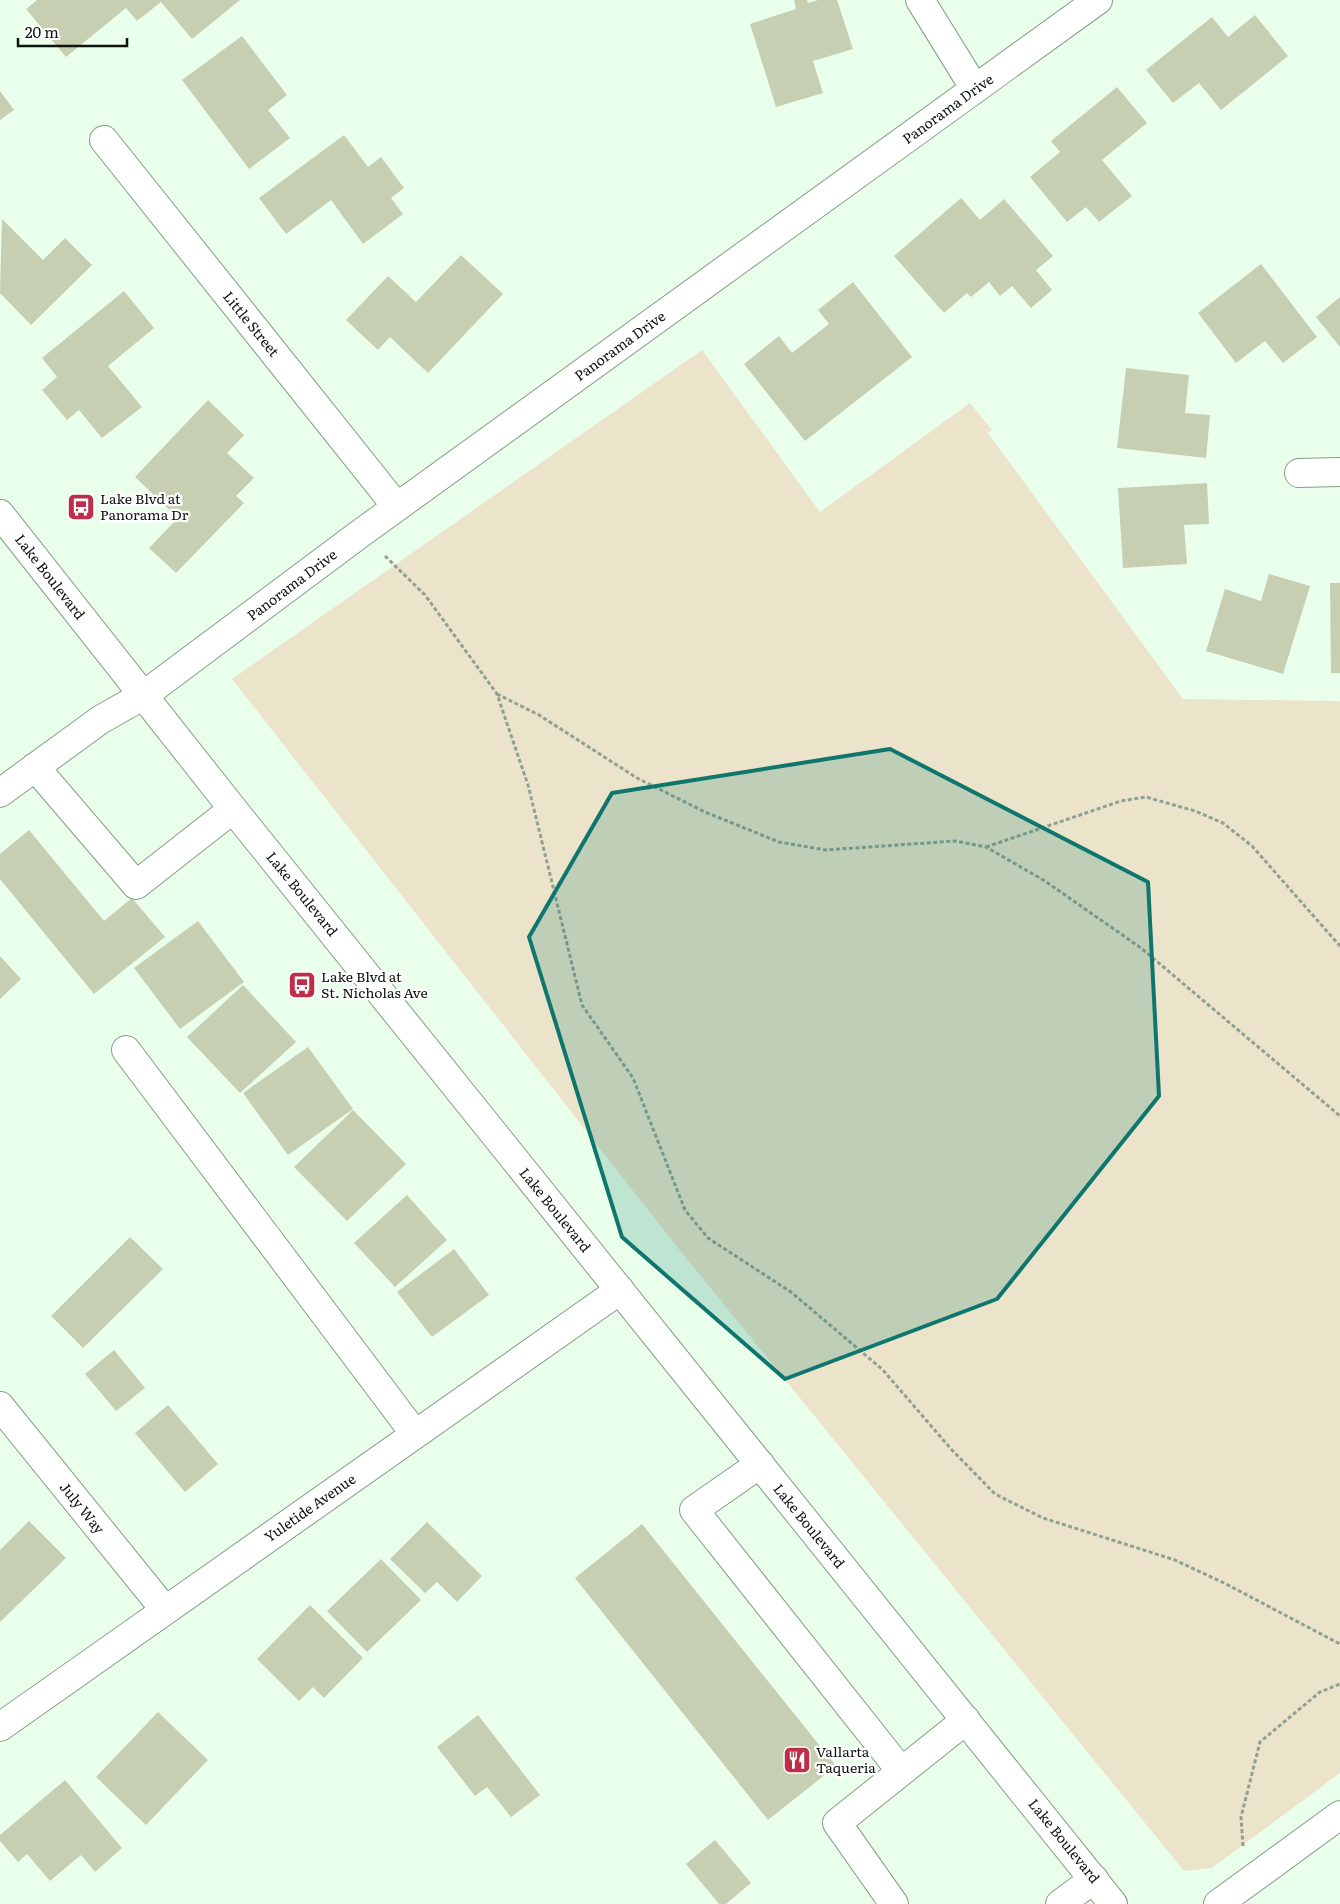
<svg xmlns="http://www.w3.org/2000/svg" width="1340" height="1904" font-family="Literata,serif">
<rect width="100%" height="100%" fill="#eaffeb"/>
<path fill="#ebe4ca" d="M702 350 820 512 970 403 992 430 988 433 1183 699 1340 701V1773L1212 1868 1184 1871 674 1243 232 679Z"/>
<path fill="#c6cfb1" d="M37 0H240L192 39 161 2 137 21 126 8 66 57 26 9Z
M794 0H807L808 3 818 0H837L853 49 813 61 823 93 776 107 750 24 796 9Z
M1255 15 1288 56 1221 110 1199 83 1173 103 1146 70 1212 17 1228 37Z
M242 36 287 95 268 110 290 138 249 169 182 80Z
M1117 87 1147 123 1102 160 1132 196 1099 222 1086 207 1067 222 1030 177 1060 152 1051 141Z
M0 91 14 110 0 120Z
M344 135 368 167 381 157 404 188 391 198 403 214 363 244 331 200 286 234 259 198Z
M961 198 980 220 1004 199 1053 256 1036 270 1052 290 1031 308 1012 286 1000 296 989 282 971 297 967 293 944 313 894 256Z
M2 219 43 260 65 238 92 265 31 325 0 293Z
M461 255 503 294 428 373 390 337 378 350 346 320 388 276 416 302Z
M1261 264 1317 337 1283 363 1265 341 1236 363 1198 313Z
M853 282 912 357 805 441 744 364 779 336 792 353 829 324 818 310Z
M124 291 154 328 108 366 142 407 102 438 79 410 67 420 42 390 57 377 42 358Z
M1340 297V347L1316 317Z
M1126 368 1189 375 1185 413 1210 415 1206 458 1117 448Z
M208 400 244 435 227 453 254 478 236 496 244 503 176 573 149 548 178 518 135 477Z
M1207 483 1209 524 1184 525 1187 564 1123 568 1118 488Z
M1269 574 1310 586 1283 674 1206 651 1225 589 1261 601Z
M1330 583H1340V673H1331Z
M29 830 104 921 132 898 165 937 94 994 0 879V854Z
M198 921 244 982 180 1029 134 968Z
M0 956 21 979 0 999Z
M243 985 296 1042 240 1093 187 1037Z
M308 1047 353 1109 288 1155 243 1093Z
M353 1110 406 1164 347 1221 294 1167Z
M407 1195 447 1240 395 1287 354 1243Z
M130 1237 163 1269 83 1348 51 1316Z
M454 1249 489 1295 432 1337 397 1292Z
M114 1350 145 1388 116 1411 85 1374Z
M168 1405 218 1464 185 1492 135 1433Z
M29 1521 66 1558 0 1622V1550Z
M427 1522 482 1576 457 1602 437 1582 425 1593 390 1559Z
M642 1524 836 1766 768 1820 575 1578Z
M381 1559 421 1600 367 1652 327 1611Z
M310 1605 363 1658 324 1698 313 1687 299 1701 257 1659Z
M158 1712 208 1760 146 1825 96 1777Z
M478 1715 540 1795 511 1817 487 1787 475 1796 437 1747Z
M65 1780 122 1848 95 1872 81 1855 50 1881 27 1854 18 1862 0 1841V1835Z
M715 1840 751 1883 726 1904H719L686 1864Z"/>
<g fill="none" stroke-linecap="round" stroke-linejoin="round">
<g stroke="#859d87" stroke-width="30">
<path id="minor" d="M920 0 975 89
M104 140 397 507
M1299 473 1340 472
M35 767 136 885 233 809
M0 793 100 720 144 695 361 533 1098 0
M126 1050 415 1434
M0 1406 165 1610
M760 1464 694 1510 901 1771
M0 1727 620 1290
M894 1904 837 1823 966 1720
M1060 1904 1094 1879
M1218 1904 1340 1815"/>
</g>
<g stroke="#859d87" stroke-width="30">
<path id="major" d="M0 514 233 809 1113 1904"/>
</g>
<path stroke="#90a091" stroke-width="3" stroke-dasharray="4 2.5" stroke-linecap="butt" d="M385 556 425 595 497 694 528 785 582 1005 633 1078 685 1210 708 1238 791 1292 883 1370 951 1449 995 1494 1043 1518 1175 1560 1226 1584 1340 1644
M497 694 539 715 637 778 705 812 779 842 826 850 955 841 986 847 1045 881 1141 948 1340 1116
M986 847 1121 801 1146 797 1195 811 1223 823 1252 846 1340 946
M1243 1846 1241 1817 1260 1742 1320 1692 1340 1684"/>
<use href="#minor" stroke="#fff" stroke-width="28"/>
<use href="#major" stroke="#fff" stroke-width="28"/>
</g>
<path fill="#0f766e" fill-opacity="0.2" stroke="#0f766e" stroke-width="4" stroke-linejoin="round" d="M890 749 1148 882 1159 1096 997 1299 785 1379 622 1237 529 937 612 793Z"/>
<defs>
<g id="bus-square" transform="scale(1.4375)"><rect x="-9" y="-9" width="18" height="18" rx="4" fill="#be2e4b" stroke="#fff"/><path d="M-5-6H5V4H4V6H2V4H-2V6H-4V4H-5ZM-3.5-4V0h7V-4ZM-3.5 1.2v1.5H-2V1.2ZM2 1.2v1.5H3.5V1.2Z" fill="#fff"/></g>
<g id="restaurant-square" transform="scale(1.4375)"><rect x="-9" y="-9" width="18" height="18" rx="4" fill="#be2e4b" stroke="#fff"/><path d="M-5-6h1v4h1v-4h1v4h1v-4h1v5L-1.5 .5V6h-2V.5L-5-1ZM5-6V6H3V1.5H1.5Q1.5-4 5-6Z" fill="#fff"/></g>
</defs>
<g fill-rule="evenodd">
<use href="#bus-square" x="81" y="507"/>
<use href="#bus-square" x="302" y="985"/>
<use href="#restaurant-square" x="797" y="1760"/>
</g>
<g text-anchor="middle" stroke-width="4.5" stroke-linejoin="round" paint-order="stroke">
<g font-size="14" fill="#0c140d" stroke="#fff">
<text transform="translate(948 109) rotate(-36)" y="5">Panorama Drive</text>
<text transform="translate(251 324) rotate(51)" y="5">Little Street</text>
<text transform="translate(620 346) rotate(-36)" y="5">Panorama Drive</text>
<text transform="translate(50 577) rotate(52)" y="5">Lake Boulevard</text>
<text transform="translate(292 585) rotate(-37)" y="5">Panorama Drive</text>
<text transform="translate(302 894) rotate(51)" y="5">Lake Boulevard</text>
<text transform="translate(555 1210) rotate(51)" y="5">Lake Boulevard</text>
<text transform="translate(82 1508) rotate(51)" y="5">July Way</text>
<text transform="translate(310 1508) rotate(-35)" y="5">Yuletide Avenue</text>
<text transform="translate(809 1526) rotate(51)" y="5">Lake Boulevard</text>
<text transform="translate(1064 1841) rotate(51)" y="5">Lake Boulevard</text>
</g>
<g font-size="14" fill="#0c140d" stroke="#fff" text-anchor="start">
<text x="100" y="504">Lake Blvd at<tspan x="100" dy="16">Panorama Dr</tspan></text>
<text x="321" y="982">Lake Blvd at<tspan x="321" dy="16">St. Nicholas Ave</tspan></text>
<text x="816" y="1757">Vallarta<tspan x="816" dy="16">Taqueria</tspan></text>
</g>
</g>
<path d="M18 38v8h109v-8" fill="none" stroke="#0c140d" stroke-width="2.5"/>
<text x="25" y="38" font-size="15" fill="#0c140d" stroke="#ffffff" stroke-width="4" paint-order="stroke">20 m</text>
</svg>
